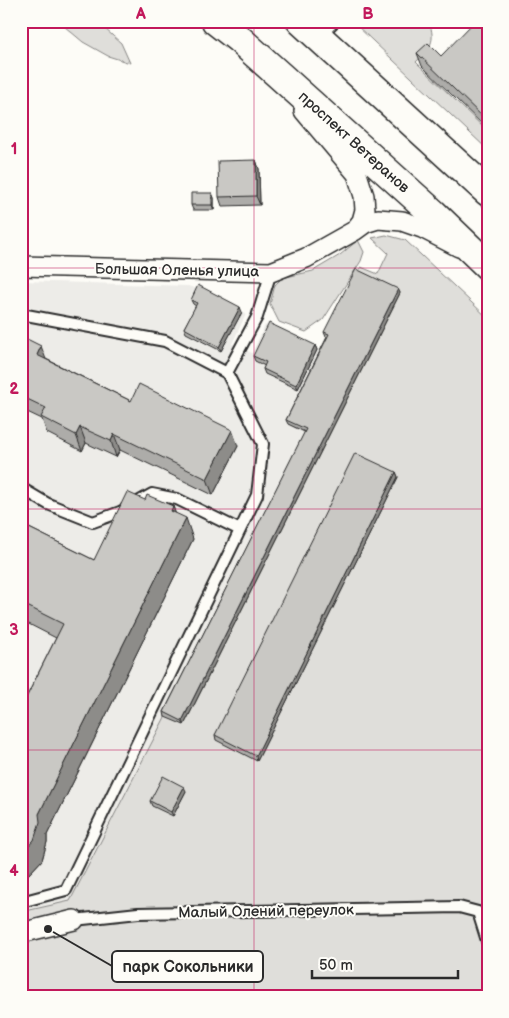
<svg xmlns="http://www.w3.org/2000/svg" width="509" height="1018" font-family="'Balsamiq Sans',sans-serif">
<rect width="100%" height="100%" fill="#fdfcf7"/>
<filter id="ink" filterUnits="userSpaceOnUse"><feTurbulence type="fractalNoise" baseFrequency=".02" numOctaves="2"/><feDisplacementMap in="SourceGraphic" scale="10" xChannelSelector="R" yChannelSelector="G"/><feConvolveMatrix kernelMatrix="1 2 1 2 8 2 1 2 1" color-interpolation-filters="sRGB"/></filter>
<g filter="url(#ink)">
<path fill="#edece8" d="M21 281 188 286 200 290 246 314 232 344 252 353 265 325 324 353 288 424 308 434 165 717 70 901 21 912Z"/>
<path fill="#dfdeda" stroke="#858482" d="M58 21H96L121 43 130 63 108 56 83 42Z
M356 21H429C436 43 431 46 416 62L488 132V150L354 23Z
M386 235 405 240 488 318V997H21V912L70 901 165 717 308 434 288 424 330 338 326 337 361 267 378 274 388 253 372 238Z
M358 240 364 252 361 261 323 320 306 332 279 322 270 304 275 285 282 278 313 271 340 255Z"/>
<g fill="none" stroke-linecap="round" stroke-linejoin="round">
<g stroke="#2b2b2b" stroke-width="14">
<path id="lane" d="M319 36 335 21
M21 314 165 341 227 373
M21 488 48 504 93 522 120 512 152 494 177 499 240 530
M21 902 66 890 257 495 263 444 227 373 257 317 271 272
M74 920 138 913 459 907 478 912 488 944"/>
</g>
<g stroke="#2b2b2b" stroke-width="22">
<path id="street" d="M304 111 357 174 364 196 365 210 362 221 355 230
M21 266 271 272 306 258 354 231 365 223 378 219 402 221 422 228 459 247
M21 933 74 920"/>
</g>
<g stroke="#2b2b2b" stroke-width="31">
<path id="secondary" d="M216 21 239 39 433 213 488 266
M301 21 488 192"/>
</g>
<use href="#lane" stroke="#fdfcf7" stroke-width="10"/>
<use href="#street" stroke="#fdfcf7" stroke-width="19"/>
<use href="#secondary" stroke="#fdfcf7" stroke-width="28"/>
</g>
<path fill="#adaca9" stroke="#2b2b2b" d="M488 21V130L422 66 417 53 441 56Z
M256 160 259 169 260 205 222 206 219 197Z
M212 193 214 198V210H193L191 205Z
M398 289 400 293 184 725 165 717 164 712 305 432 288 424 286 420 327 337H326L324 332Z
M191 300 242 312 221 351 186 333 184 328 196 306 193 304Z
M21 336 46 359 131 401 238 446 213 495 120 450 116 457 86 443 82 451 47 433 42 419 21 409Z
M315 345 317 350 298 389 265 374 263 369 265 366 255 361 253 356Z
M396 472 398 477 257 761 216 740 215 735Z
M145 500 173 506 175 513 193 539 47 835V842L42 860 29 874 21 878V708L56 638 21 620V524L94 560Z
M186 791 173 816 152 806 150 801Z"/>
<path fill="#8d8c89" stroke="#2b2b2b" d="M256 160 259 169 260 205 256 196Z
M212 193 214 198V210L212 205Z
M398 289 400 293 184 725 182 721Z
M240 307 242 312 221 351 219 347Z
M315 345 317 350 298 389 296 385Z
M41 346 47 362 37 355Z
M80 427 86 443 82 451 76 435Z
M232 430 238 446 213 495 207 479Z
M114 434 120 450 116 457 111 441Z
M396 472 398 477 257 761 256 756Z
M173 506 180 527 171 511Z
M186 518 193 539 47 835V842L42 860 29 874 22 853 39 814Z
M184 787 186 791 173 816 171 812Z"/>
<path fill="#c9c8c4" stroke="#2b2b2b" d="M475 21H488V122L417 53 428 43 441 56Z
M256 160V196L219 197 218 161Z
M191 193H212V205H191Z
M356 269 398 289 182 721 164 712 306 429 286 420 329 334 324 332Z
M198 285 240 307 219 347 184 328 197 303 191 300Z
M269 323 315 345 296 385 263 369 266 362 253 356Z
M21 336 41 346 37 355 131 401 139 384 232 430 207 479 114 434 111 441 80 427 76 435 41 417 46 408 21 396Z
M355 453 396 472 256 756 215 735Z
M127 492 145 500 147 495 173 506 171 511 186 518 39 814 40 822 34 840 21 854V708L63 624 21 603V524L94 560Z
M163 776 184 787 171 812 150 801Z"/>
</g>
<path fill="none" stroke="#c2185b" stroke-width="1" stroke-opacity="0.55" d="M254 21V997M21 268H488M21 509H488M21 750H488"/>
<g text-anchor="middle" stroke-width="4" stroke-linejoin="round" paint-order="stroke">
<g font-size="15" fill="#2b2b2b" stroke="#fdfcf7">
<text transform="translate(354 142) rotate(42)" y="5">проспект Ветеранов</text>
<text transform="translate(177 270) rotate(1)" y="5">Большая Оленья улица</text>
<text transform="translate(266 911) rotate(-1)" y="5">Малый Олений переулок</text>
</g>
</g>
<path fill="none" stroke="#2b2b2b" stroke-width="2" d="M48 929L112 966"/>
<circle fill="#2b2b2b" stroke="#fdfcf7" stroke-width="2" cx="48" cy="929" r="5"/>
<rect fill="#fdfcf7" stroke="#2b2b2b" stroke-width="2" x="112" y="951" width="151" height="31" rx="5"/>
<g font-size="16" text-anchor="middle" font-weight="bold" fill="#2b2b2b">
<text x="188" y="972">парк Сокольники</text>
</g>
<rect width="509" height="1018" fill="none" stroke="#fdfcf7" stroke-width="55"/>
<path d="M312 970v8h146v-8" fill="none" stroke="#2b2b2b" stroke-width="2.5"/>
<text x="319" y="970" font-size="15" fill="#2b2b2b" stroke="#fdfcf7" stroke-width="4" paint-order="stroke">50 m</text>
<rect x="28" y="28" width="454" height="962" fill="none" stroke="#c2185b" stroke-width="2"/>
<g font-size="16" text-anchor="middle" font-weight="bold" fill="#c2185b">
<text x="141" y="19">A</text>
<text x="368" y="19">B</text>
<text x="14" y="154">1</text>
<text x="14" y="394">2</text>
<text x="14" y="635">3</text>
<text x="14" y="876">4</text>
</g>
</svg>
